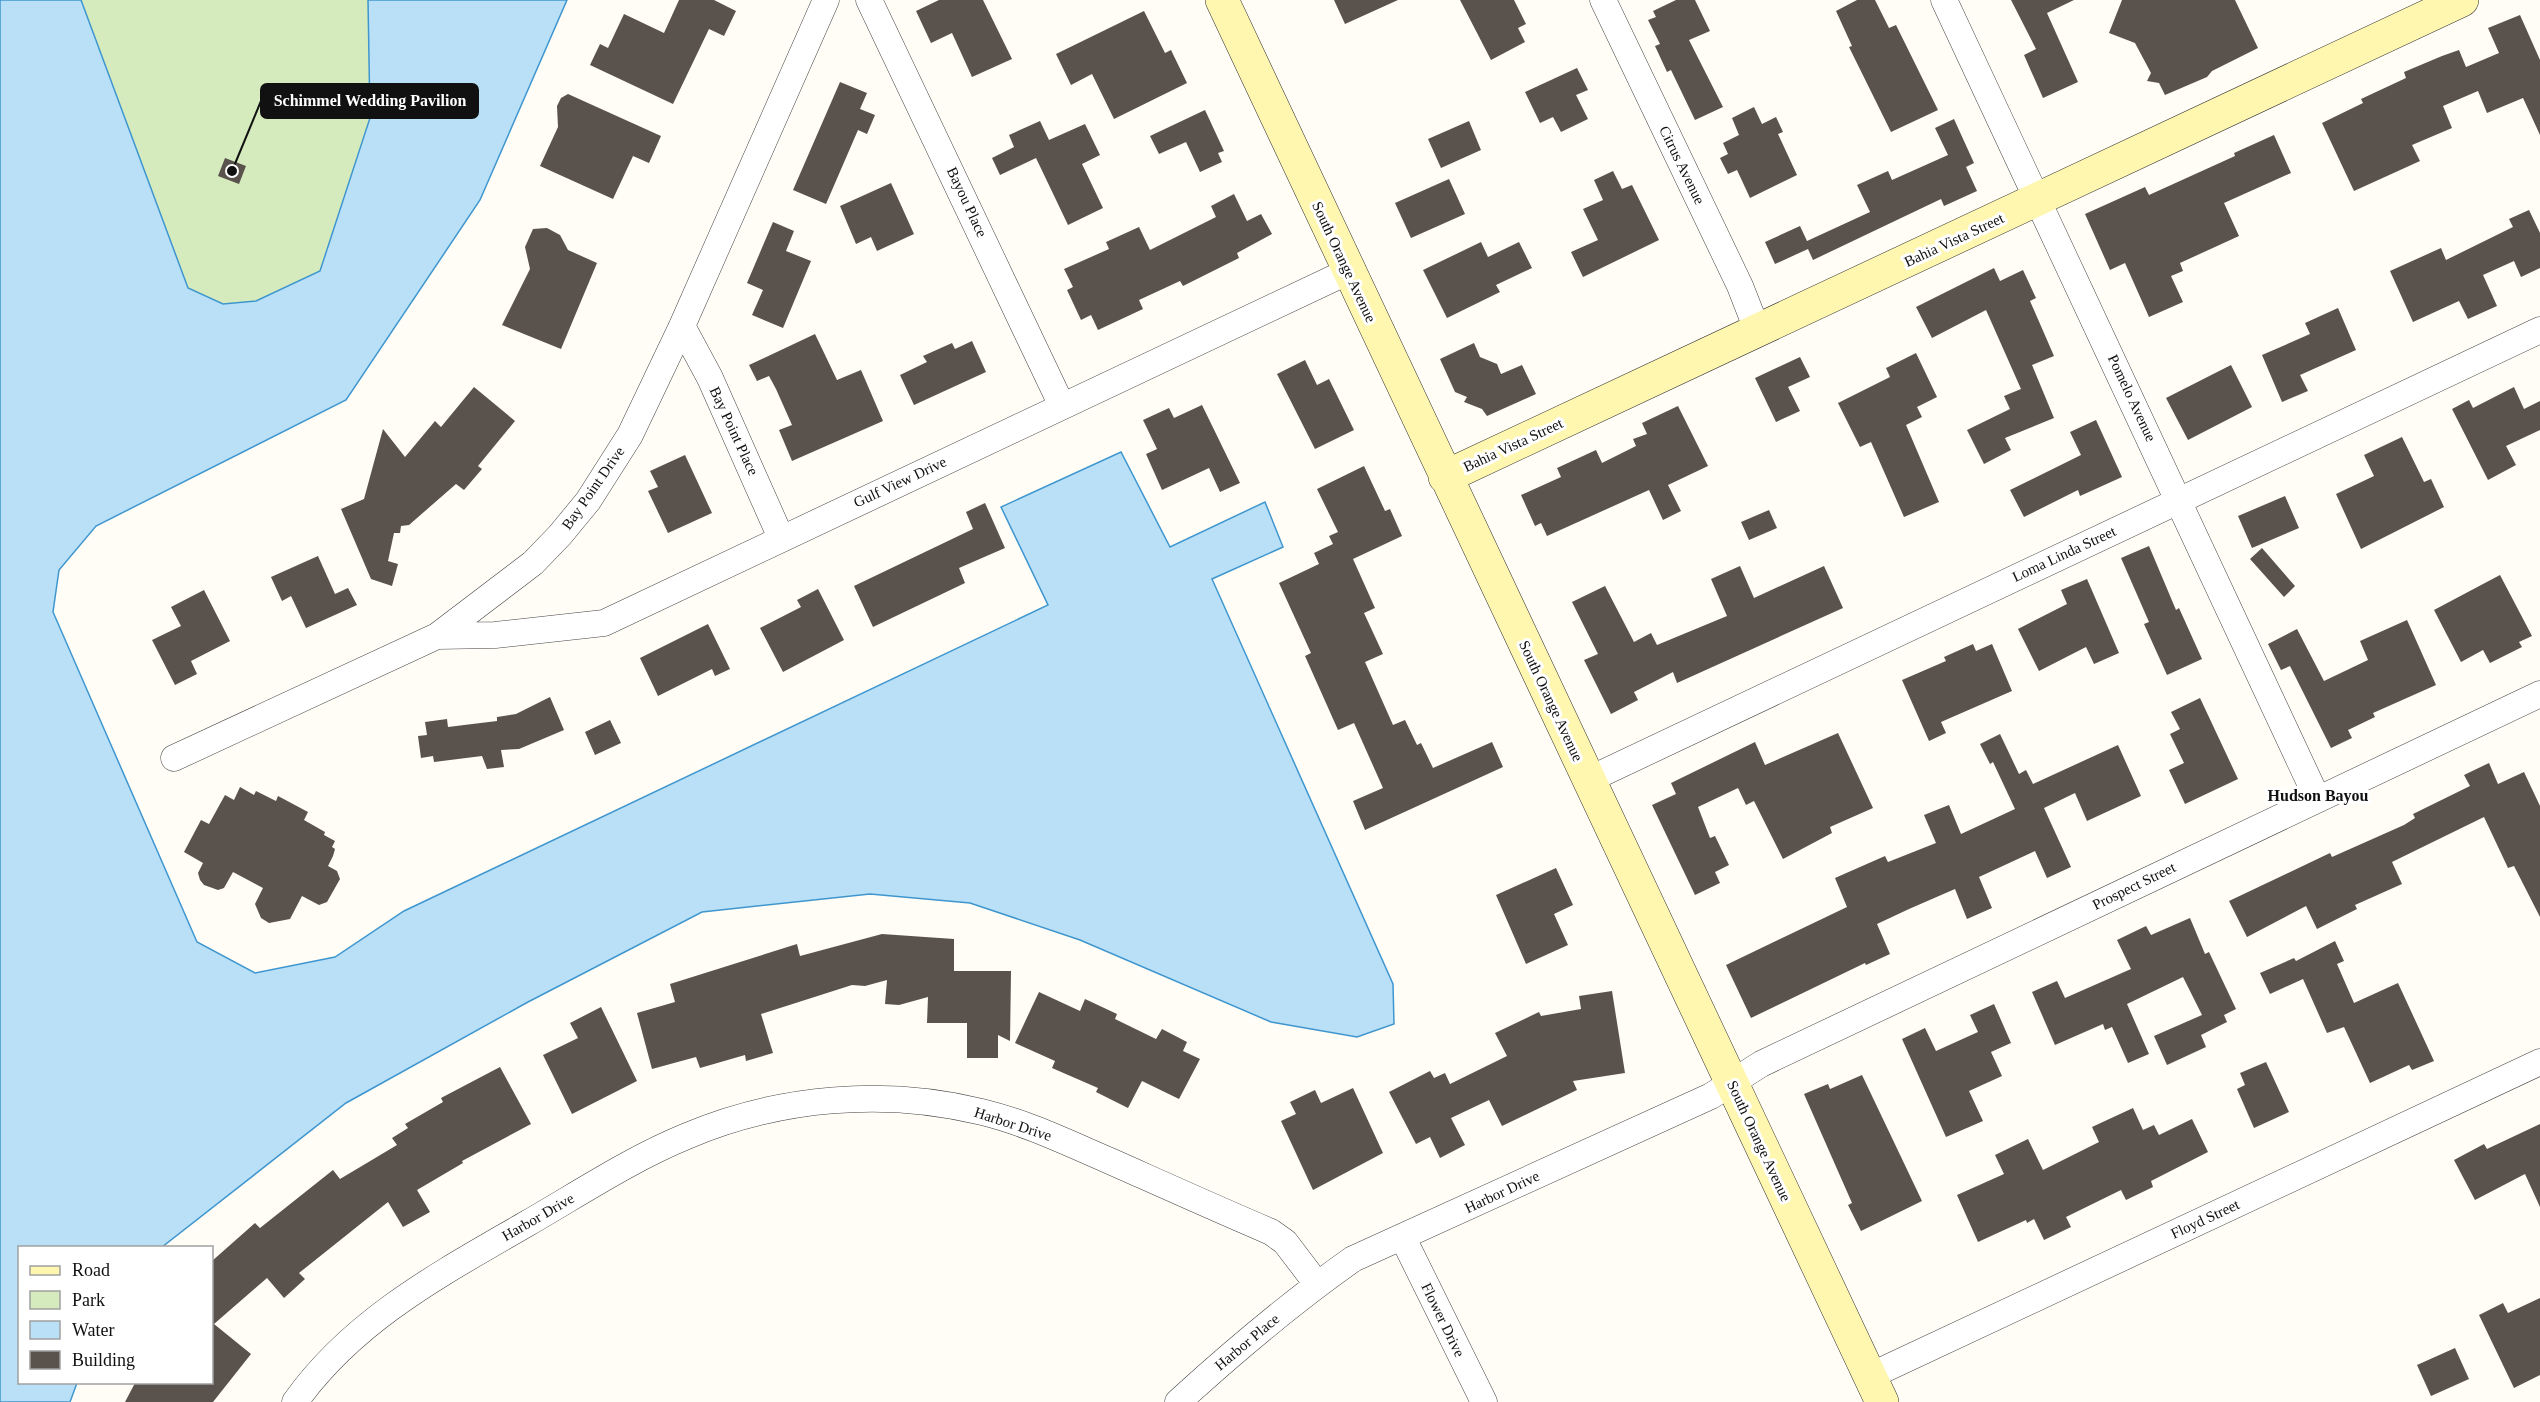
<svg xmlns="http://www.w3.org/2000/svg" width="2540" height="1402" font-family="Georgia,serif">
<rect width="100%" height="100%" fill="#fffdf5"/>
<path fill="#d5ebbd" d="M81 0H368L370 118 320 271 256 301 223 304 188 289Z"/>
<path fill="#b9e0f7" stroke="#3f96cf" stroke-width="1.5" d="M0 0H81L188 288 223 304 256 301 320 271 370 118 368 0H567L480 200 346 400 96 526 59 570 53 612 197 942 255 973 335 957 404 911 1048 605 1001 507 1121 452 1170 547 1265 502 1283 547 1212 579 1393 984 1394 1024 1357 1037 1271 1022 1080 940 970 903 870 894 702 912 528 1002 346 1103 162 1247 20 1248V1382L77 1383 70 1402H0Z"/>
<path fill="#5a524d" d="M679 0H714L736 11 724 36 709 29 673 104 590 65 600 44 608 48 624 14 664 33Z
M939 0H983L1012 59 972 77 952 33 931 43 916 11Z
M1334 0H1398L1345 24Z
M1460 0H1514L1526 24 1518 28 1525 42 1491 60Z
M1676 0H1695L1710 31 1689 40 1723 107 1695 120 1671 70 1667 72 1655 46 1660 44 1648 20 1656 17 1653 11Z
M1857 0H1875L1889 28 1896 25 1938 110 1891 132 1849 47 1852 46 1836 11Z
M2011 0H2074L2047 13 2078 82 2043 98 2024 55 2036 49Z
M2122 0H2235L2258 48 2212 71 2207 77 2165 95 2159 83 2147 81 2151 73 2135 43 2109 33Z
M1144 11 1165 53 1171 50 1187 83 1114 119 1092 74 1071 85 1056 54Z
M2520 15 2540 60V135L2523 98 2487 113 2478 91 2443 106 2452 128 2412 145 2420 161 2354 191 2322 123 2363 103 2361 99 2406 78 2404 72 2442 56 2459 50 2466 67 2499 53 2488 28Z
M1577 68 1588 90 1576 95 1588 119 1561 132 1553 117 1540 123 1525 92Z
M840 82 867 93 860 109 875 115 867 134 858 130 826 204 793 190Z
M568 94 661 136 649 163 633 156 613 199 540 166 558 127 557 106 561 98Z
M1754 107 1762 124 1776 117 1783 132 1778 134 1797 175 1750 198 1737 170 1728 174 1720 158 1728 154 1723 143 1739 135 1732 118Z
M1205 110 1224 151 1218 153 1222 162 1200 172 1186 142 1159 154 1150 136Z
M1954 119 1974 163 1966 167 1977 191 1944 206 1941 199 1813 260 1808 249 1775 264 1765 242 1800 226 1807 241 1870 212 1857 185 1888 171 1892 180 1948 155 1935 128Z
M1040 121 1049 140 1085 124 1100 155 1082 164 1103 208 1068 225 1036 158 1000 175 992 158 1014 147 1009 135Z
M1469 121 1481 150 1441 168 1428 139Z
M2274 135 2291 173 2224 203 2239 236 2180 263 2183 271 2171 276 2183 302 2149 317 2125 263 2110 270 2085 214 2145 187 2149 195 2235 156 2234 153Z
M225 158 246 166 239 184 218 176Z
M1613 171 1622 189 1632 185 1659 240 1583 277 1571 252 1598 240 1583 209 1603 200 1594 180Z
M1449 179 1465 214 1411 238 1395 203Z
M891 183 914 234 877 251 871 237 856 244 840 206Z
M1234 194 1247 221 1261 214 1272 234 1237 253 1239 258 1183 286 1180 281 1139 300 1143 309 1098 330 1091 315 1081 320 1067 290 1073 287 1064 269 1109 249 1106 242 1139 227 1150 250 1216 217 1211 206Z
M2529 210 2540 233V268L2521 277 2514 261 2483 275 2497 306 2468 319 2459 301 2413 322 2390 271 2441 248 2446 260 2513 227 2509 219Z
M773 222 794 231 786 251 811 261 783 328 752 315 763 290 747 283Z
M547 228 560 235 568 250 597 263 561 349 502 325 530 269 525 247 533 229Z
M1481 242 1488 257 1519 242 1532 268 1496 285 1500 292 1447 318 1423 270Z
M1994 268 2000 281 2023 270 2036 298 2030 301 2054 356 2032 365 2054 418 2005 438 2011 450 1984 464 1967 430 2010 409 2004 396 2021 389 1986 310 1932 338 1916 307Z
M2338 308 2356 350 2300 375 2308 391 2282 402 2262 355 2310 334 2305 323Z
M815 334 837 380 861 370 883 421 792 461 779 430 792 425 776 389 769 376 757 381 749 365Z
M972 341 986 372 914 405 900 375 927 362 923 356 952 343 955 349Z
M1474 343 1480 357 1497 364 1501 374 1522 365 1536 394 1487 416 1482 409 1464 402 1467 397 1455 392 1440 359Z
M1916 353 1937 397 1917 407 1922 417 1906 425 1939 502 1904 517 1871 442 1860 447 1838 403 1890 377 1886 368Z
M1800 357 1810 377 1788 387 1800 411 1776 422 1755 378Z
M1305 360 1317 385 1329 379 1354 430 1315 449 1277 374Z
M2231 365 2252 407 2188 440 2166 398Z
M474 387 515 421 478 466 482 469 464 490 456 484 409 525 401 526 400 533H394L388 561 398 564 392 586 371 579 341 509 364 499 383 429 405 457 435 421 441 427Z
M2514 387 2524 409 2540 401V430L2506 446 2516 465 2488 480 2452 409 2469 400 2473 408Z
M1202 405 1240 483 1220 492 1209 468 1162 490 1146 454 1157 449 1143 420 1169 408 1174 418Z
M1678 406 1708 466 1668 485 1681 511 1663 520 1649 490 1547 536 1541 523 1535 526 1521 495 1561 477 1557 468 1596 450 1602 463 1636 446 1633 439 1647 434 1642 423Z
M2096 420 2122 477 2080 496 2078 490 2024 517 2010 490 2081 455 2070 432Z
M2402 437 2424 482 2431 479 2444 507 2361 549 2336 494 2374 476 2364 455Z
M685 455 712 513 668 533 648 491 658 487 650 471Z
M1364 466 1385 511 1390 509 1402 536 1353 559 1375 608 1364 613 1383 654 1365 662 1393 725 1405 720 1417 745 1421 743 1433 768 1492 742 1503 767 1365 830 1353 801 1383 788 1354 723 1338 730 1305 656 1311 653 1279 583 1319 564 1314 553 1333 544 1329 536 1338 532 1317 489Z
M2285 496 2299 528 2252 548 2238 516Z
M985 503 1005 548 959 568 965 583 873 627 854 586 973 529 966 512Z
M1769 510 1777 528 1749 540 1741 522Z
M2149 546 2176 610 2179 608 2202 659 2167 675 2144 624 2149 622 2121 558Z
M2262 548 2295 586 2284 597 2250 559Z
M318 556 335 594 348 588 357 605 306 628 291 596 282 601 271 577Z
M1740 566 1754 598 1824 566 1843 608 1677 683 1673 672 1634 692 1638 700 1611 714 1584 660 1598 654 1572 602 1605 586 1634 642 1651 633 1657 645 1727 616 1711 579Z
M2500 575 2532 636 2519 642 2522 647 2490 663 2483 650 2461 662 2434 610Z
M2087 579 2119 653 2094 664 2086 647 2039 671 2018 629 2067 604 2061 590Z
M818 589 844 640 783 672 760 628 801 607 797 600Z
M204 590 230 641 191 661 197 674 175 685 152 640 181 626 171 607Z
M2407 620 2436 685 2373 713 2375 717 2348 730 2352 738 2331 748 2290 666 2281 670 2268 644 2297 629 2324 681 2368 660 2360 641Z
M708 624 730 669 715 676 712 669 658 696 640 658Z
M1973 644 1976 651 1992 644 2012 691 1941 722 1946 733 1929 741 1902 680 1946 661 1944 657Z
M550 697 564 730 519 749 501 750 504 767 487 769 482 756 434 762 433 756 421 758 418 736 427 735 425 722 447 719 448 727 497 721V717L516 714Z
M2200 698 2238 779 2185 804 2169 770 2184 763 2170 734 2180 729 2171 712Z
M610 720 621 743 595 755 585 732Z
M1838 733 1873 808 1830 827 1832 833 1783 859 1754 801 1746 805 1738 788 1698 807 1710 838 1715 836 1729 865 1715 872 1720 883 1695 895 1652 805 1676 794 1671 783 1755 742 1765 765Z
M2000 734 2019 774 2026 770 2033 784 2118 745 2141 796 2087 821 2075 793 2044 808 2071 867 2047 878 2035 851 1979 877 1992 908 1967 919 1955 889 1909 909 1877 924 1890 954 1866 965 1865 963 1751 1018 1726 965 1847 907 1835 878 1885 856 1888 862 1936 843 1924 815 1949 805 1961 834 2015 809 1993 762 1990 764 1980 744Z
M2489 763 2498 784 2524 772 2540 806V917L2514 866 2508 868 2484 817 2392 862 2402 884 2355 905 2357 909 2317 929 2306 906 2247 937 2229 901 2330 853 2332 857 2404 825 2415 818 2413 814 2470 786 2464 775Z
M240 787 254 795 256 791 276 801 278 796 308 812 304 820 325 832 324 835 335 841 332 847 335 849 333 856 328 866 337 871 340 879 327 902 319 905 302 896 290 919 269 923 261 918 255 904 263 888 233 872 224 888 218 890 204 885 200 880 198 873 203 863 184 852 201 820 209 824 225 795 234 800Z
M1556 868 1573 905 1554 914 1568 945 1526 964 1496 895Z
M2190 918 2205 954 2209 952 2236 1009 2224 1015 2227 1022 2201 1035 2206 1047 2167 1065 2154 1036 2202 1015 2183 977 2127 1004 2149 1054 2128 1063 2112 1027 2105 1030 2103 1024 2055 1045 2032 992 2057 981 2065 998 2131 969 2117 940 2146 926 2151 935Z
M882 934 954 939V971H1011L1010 1041 998 1035V1058H967V1023H927L928 997 899 1005 885 1004 887 980 865 986 852 985 761 1014 773 1053 746 1061 745 1055 700 1068 696 1057 652 1069 637 1013 675 1002 670 984 797 944 800 956Z
M2335 941 2344 961 2337 964 2354 1003 2398 983 2434 1061 2412 1070 2409 1065 2370 1083 2344 1027 2327 1033 2303 979 2270 994 2260 973 2294 958 2296 961Z
M1612 991 1625 1073 1573 1081 1577 1090 1502 1126 1489 1100 1451 1118 1465 1145 1440 1158 1430 1137 1416 1144 1389 1092 1430 1071 1434 1078 1445 1073 1450 1084 1507 1056 1495 1033 1539 1012 1541 1016 1581 1009 1579 996Z
M1039 992 1080 1011 1085 999 1117 1014 1115 1019 1156 1039 1162 1029 1187 1042 1183 1051 1200 1059 1179 1099 1142 1081 1128 1108 1096 1092 1098 1088 1052 1068 1055 1061 1015 1043Z
M1994 1004 2011 1043 1991 1052 2002 1076 1969 1091 1983 1121 1946 1137 1902 1039 1925 1028 1936 1051 1978 1032 1970 1015Z
M601 1007 637 1081 572 1114 543 1055 578 1038 570 1023Z
M2266 1062 2289 1112 2254 1128 2237 1089 2245 1085 2240 1073Z
M500 1067 531 1124 462 1161 463 1163 417 1190 430 1212 403 1227 388 1202 299 1273 305 1279 284 1298 267 1278 214 1324 251 1354 213 1402H125L135 1383H212V1261L255 1223 260 1228 333 1170 340 1179 397 1145 392 1138 408 1128 405 1124 443 1102 441 1098Z
M1862 1075 1922 1201 1861 1231 1848 1205 1852 1203 1804 1094 1828 1084 1830 1089Z
M1353 1088 1383 1153 1313 1190 1281 1121 1296 1114 1290 1102 1315 1090 1321 1103Z
M2133 1108 2143 1130 2154 1125 2159 1135 2192 1119 2208 1152 2151 1181 2153 1187 2126 1200 2121 1190 2066 1217 2071 1227 2044 1240 2034 1219 2027 1223 2026 1220 1978 1242 1957 1195 2004 1174 1995 1155 2028 1139 2043 1170 2099 1142 2092 1127Z
M2540 1124V1207L2525 1174 2475 1200 2454 1160 2484 1144 2487 1149Z
M2540 1298V1375L2514 1388 2479 1315 2503 1303 2508 1313Z
M2455 1348 2469 1379 2431 1396 2417 1365Z"/>
<g fill="none" stroke-linecap="round" stroke-linejoin="round">
<g stroke="#444" stroke-width="27">
<path id="street" d="M869 0 1062 406
M1603 0 1740 286 1758 332
M1944 0 2317 798
M682 326 710 378 781 538
M437 636 495 635 604 623 1349 271
M174 758 437 636 533 563 560 535 588 501 630 435 682 326 826 0
M1588 780 2540 330
M1403 1238 1484 1402
M1870 1376 2540 1062
M295 1402C354 1319 442 1273 528 1223 580 1193 631 1159 687 1136 779 1097 885 1088 982 1112 1027 1123 1068 1143 1110 1161 1164 1185 1217 1209 1271 1232L1285 1242 1317 1284
M1178 1402C1234 1351 1292 1302 1353 1259L1711 1096 1761 1064 2540 694"/>
</g>
<g stroke="#333" stroke-width="34">
<path id="secondary" d="M1222 0 1882 1402
M1445 477 2462 0"/>
</g>
<use href="#street" stroke="#fff" stroke-width="26"/>
<use href="#secondary" stroke="#fff6b0" stroke-width="33"/>
</g>
<g text-anchor="middle" stroke-width="6" stroke-linejoin="round" paint-order="stroke">
<g font-size="15" fill="#111" stroke="#fff">
<text transform="translate(1682 165) rotate(64)" y="5">Citrus Avenue</text>
<text transform="translate(967 202) rotate(65)" y="5">Bayou Place</text>
<text transform="translate(1954 240) rotate(-25)" y="5">Bahia Vista Street</text>
<text transform="translate(1344 262) rotate(65)" y="5">South Orange Avenue</text>
<text transform="translate(2132 398) rotate(65)" y="5">Pomelo Avenue</text>
<text transform="translate(734 431) rotate(65)" y="5">Bay Point Place</text>
<text transform="translate(1513 445) rotate(-25)" y="5">Bahia Vista Street</text>
<text transform="translate(900 482) rotate(-25)" y="5">Gulf View Drive</text>
<text transform="translate(593 488) rotate(-55)" y="5">Bay Point Drive</text>
<text transform="translate(2064 554) rotate(-25)" y="5">Loma Linda Street</text>
<text transform="translate(1551 701) rotate(65)" y="5">South Orange Avenue</text>
<text transform="translate(2134 886) rotate(-26)" y="5">Prospect Street</text>
<text transform="translate(1013 1124) rotate(18)" y="5">Harbor Drive</text>
<text transform="translate(1759 1141) rotate(65)" y="5">South Orange Avenue</text>
<text transform="translate(1502 1192) rotate(-25)" y="5">Harbor Drive</text>
<text transform="translate(538 1217) rotate(-30)" y="5">Harbor Drive</text>
<text transform="translate(2205 1219) rotate(-25)" y="5">Floyd Street</text>
<text transform="translate(1443 1320) rotate(64)" y="5">Flower Drive</text>
<text transform="translate(1247 1342) rotate(-40)" y="5">Harbor Place</text>
</g>
<g font-size="16" font-weight="bold" fill="#111" stroke="#fff">
<text x="2318" y="801">Hudson Bayou</text>
</g>
</g>
<path fill="none" stroke="#111" stroke-width="2" d="M232 171L261 101"/>
<circle fill="#111" stroke="#fff" stroke-width="2" cx="232" cy="171" r="6"/>
<rect fill="#111" stroke="#111" stroke-width="2" x="261" y="84" width="217" height="34" rx="6"/>
<g font-size="16" text-anchor="middle" font-weight="bold" fill="#fff">
<text x="370" y="106">Schimmel Wedding Pavilion</text>
</g>
<rect x="18" y="1246" width="195" height="138" fill="#ffffff" stroke="#a0a0a0" stroke-width="1.5"/>
<rect x="30" y="1266" width="30" height="9" fill="#fff6b0" stroke="#a0a0a0" stroke-width="1.5"/>
<text x="72" y="1276" font-size="18" fill="#111111">Road</text>
<rect x="30" y="1291" width="30" height="18" fill="#d5ebbd" stroke="#a0a0a0" stroke-width="1.5"/>
<text x="72" y="1306" font-size="18" fill="#111111">Park</text>
<rect x="30" y="1321" width="30" height="18" fill="#b9e0f7" stroke="#a0a0a0" stroke-width="1.5"/>
<text x="72" y="1336" font-size="18" fill="#111111">Water</text>
<rect x="30" y="1351" width="30" height="18" fill="#5a524d" stroke="#a0a0a0" stroke-width="1.5"/>
<text x="72" y="1366" font-size="18" fill="#111111">Building</text>
</svg>
